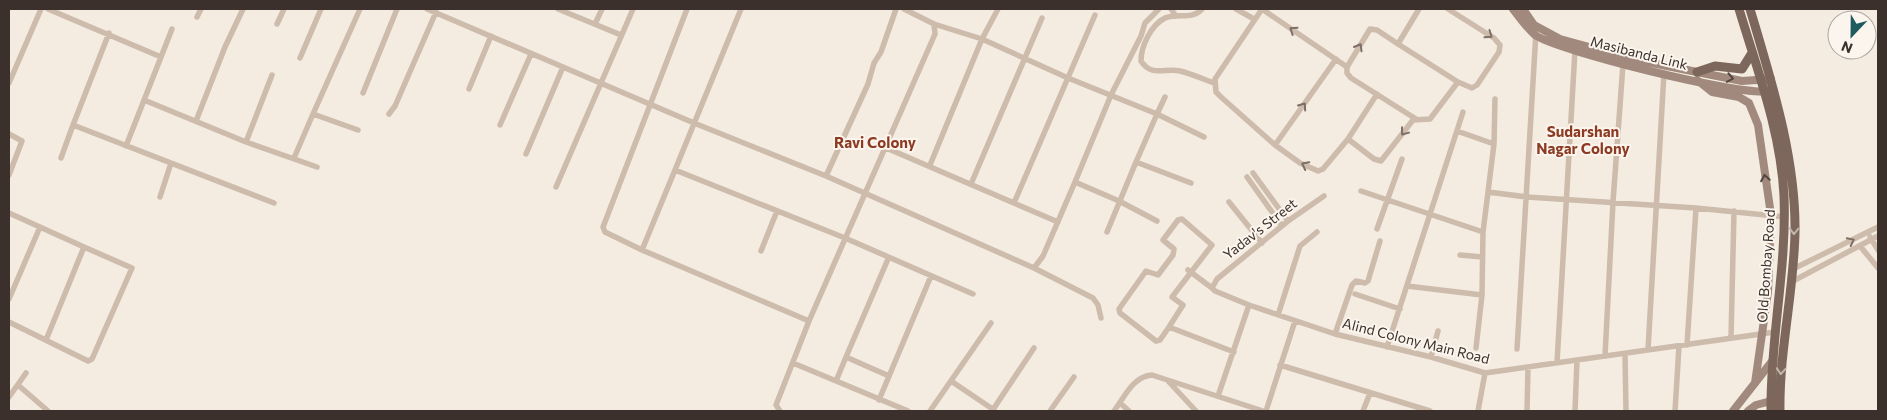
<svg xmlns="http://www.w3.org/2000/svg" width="1887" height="420" font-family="Commissioner,sans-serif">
<rect width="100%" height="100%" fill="#f4ebe1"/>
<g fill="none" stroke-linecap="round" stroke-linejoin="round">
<path stroke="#cdbbac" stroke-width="5.5" d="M48 9 161 57
M427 9 694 123 826 176 1034 268 1043 256 1075 182
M558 9 621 35
M687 9 603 227 605 232 642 250 809 321
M741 9 675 170 845 238 973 294
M1171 9 1176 16
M1202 9C1193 20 1177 13 1165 18 1151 25 1141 46 1141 61 1152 78 1165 67 1180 71 1192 74 1203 79 1214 83
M1236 9 1254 19
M1262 9 1215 79 1216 92 1221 97 1275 145 1300 163 1318 171 1323 169 1348 139 1377 94
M1262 9 1347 67
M197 17 201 9
M277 24 284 9
M595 24 602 9
M934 24 982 39 1068 78 1157 114 1136 162 1191 183
M109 33 73 125 274 203
M1398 44 1458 82
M300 58 321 9
M9 83 41 9
M469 89 491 36
M363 93 397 9
M1165 97 1157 114 1204 137
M144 100 246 142 317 167
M313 114 360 9
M389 114 395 106 436 12
M1416 119 1351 78 1347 73V67L1370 29 1377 30 1398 44 1419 9
M196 121 225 47 243 9
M500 125 531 54
M1457 131 1494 144
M9 134 22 141 9 175
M1348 139 1374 159 1381 161 1413 120 1430 119 1458 82 1472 88 1477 85 1499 52 1500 45 1494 38 1448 9
M246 142 272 75
M1275 145 1336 59
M126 146 172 29
M884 147 1058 222
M526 154 563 67
M61 158 73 125
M294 158 313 114 358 130
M930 165 982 39 998 9
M1253 173 1288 221
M826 176 868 84 874 63 881 52 896 9
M1247 177 1282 226
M971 184 1042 18
M556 187 633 9
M1361 191 1483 232
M1488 192 1527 197 1696 208 1784 217
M1324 196 1288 221 1217 279 1212 288 1215 291 1249 305 1335 334 1431 357 1485 373 1775 332
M160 197 171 163
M1229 202 1262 243
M1014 203 1095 15
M9 213 84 247 46 340
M1157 221 1119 201 1075 182 1111 95 1141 36 1145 23 1159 9
M1377 229 1402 159
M1107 232 1136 162
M1870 237 1878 250
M1860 246 1878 268
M642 250 675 170
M761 251 777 211
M1460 255 1482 257
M888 259 846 357 889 376
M1034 268 1093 298 1098 305 1101 318
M1188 270 1212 288
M1791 270 1878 227
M1790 279 1795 280 1878 236
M1407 286 1482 295
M1355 294 1400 309
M9 299 40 227
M1278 315 1300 246 1317 232
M9 322 88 361 92 359 132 268 84 247
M1169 327 1183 305 1172 297 1212 245 1182 219 1178 220 1163 240 1174 249 1173 255 1158 275 1146 271 1119 309 1120 313 1156 341 1160 340 1169 327 1234 352
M1335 334 1352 285 1356 281 1365 283 1368 281 1380 241
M1731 338 1734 211
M1687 345 1696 208
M1387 347 1463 112
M1476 348 1482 295 1483 232 1494 144 1495 99
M1517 349 1536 32
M1648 350 1664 73
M1625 354 1626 411
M1605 356 1613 202 1623 64
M1431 357 1438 331
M793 363 908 411
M1557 363 1575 50
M1280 365 1430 411
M836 381 846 357
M951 381 994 410
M1169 382 1196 411
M18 385 48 411
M1218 396 1249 305
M9 397 26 373
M879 400 931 276
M1120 403 1129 411
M780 411 776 405 809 321 935 34 934 24 904 9
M930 411 991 323
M992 411 1034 348
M1050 411 1074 377
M1114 411C1124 398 1133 376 1152 375L1263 411
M1266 411 1295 321
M1363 411 1370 393
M1478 411 1485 373
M1527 411 1528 367
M1575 411 1577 360
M1675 411 1679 346"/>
<path stroke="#a18a7d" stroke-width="8" d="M1513 9C1519 17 1527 28 1535 35 1558 51 1743 97 1768 91
M1523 9 1534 25 1560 39 1637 60 1742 81 1771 79
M1697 80 1712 92 1739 97 1749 103 1758 125 1771 215 1768 292 1755 383
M1733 411 1773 360
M1748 411 1756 405 1771 401"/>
<path stroke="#7d675c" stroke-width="9" d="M1739 9C1757 69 1781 132 1784 196 1787 268 1770 339 1771 411
M1750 9C1771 80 1796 157 1795 232 1794 292 1779 351 1780 411
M1697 72 1715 66 1742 69 1752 53"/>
</g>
<defs><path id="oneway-chevron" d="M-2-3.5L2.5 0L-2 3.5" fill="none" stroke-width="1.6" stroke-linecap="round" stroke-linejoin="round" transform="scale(1.25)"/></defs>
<g stroke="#7d6f65">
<use href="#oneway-chevron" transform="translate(1293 30) rotate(-146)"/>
<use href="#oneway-chevron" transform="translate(1489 35) rotate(35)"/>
<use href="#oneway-chevron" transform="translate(1359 47) rotate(-60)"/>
<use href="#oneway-chevron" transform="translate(1303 106) rotate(-55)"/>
<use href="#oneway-chevron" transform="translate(1404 132) rotate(127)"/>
<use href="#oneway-chevron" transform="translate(1305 165) rotate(-153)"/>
<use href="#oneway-chevron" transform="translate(1851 241) rotate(-26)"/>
</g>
<g stroke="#544640">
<use href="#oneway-chevron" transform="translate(1730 78) rotate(11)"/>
<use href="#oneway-chevron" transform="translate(1765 178) rotate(-99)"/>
</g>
<g stroke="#c2b5ac">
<use href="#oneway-chevron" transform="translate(1794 231) rotate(91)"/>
<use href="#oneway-chevron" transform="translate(1781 371) rotate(94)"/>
</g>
<g text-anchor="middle" stroke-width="4" stroke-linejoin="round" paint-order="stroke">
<g font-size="14" fill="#3b302b" stroke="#fbf5ee">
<text transform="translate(1639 53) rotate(14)" y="5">Masibanda Link</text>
<text transform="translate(1260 229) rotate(-38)" y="5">Yadav's Street</text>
<text transform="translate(1766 266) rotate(-86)" y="5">Old Bombay Road</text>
<text transform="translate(1416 341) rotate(14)" y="5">Alind Colony Main Road</text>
</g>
<g font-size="15" font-weight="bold" fill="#8c3b22" stroke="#fbf5ee">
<text x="1583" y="137">Sudarshan<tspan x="1583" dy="17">Nagar Colony</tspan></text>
<text x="875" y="148">Ravi Colony</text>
</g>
</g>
<rect width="1887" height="420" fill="none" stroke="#3b302b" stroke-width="20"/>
<g transform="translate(1852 35) rotate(202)"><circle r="24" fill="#fbf5ee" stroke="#aea6a0"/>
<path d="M0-4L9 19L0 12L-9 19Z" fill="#1f5a5e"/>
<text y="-8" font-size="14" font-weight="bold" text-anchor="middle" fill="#3b302b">N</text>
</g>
</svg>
